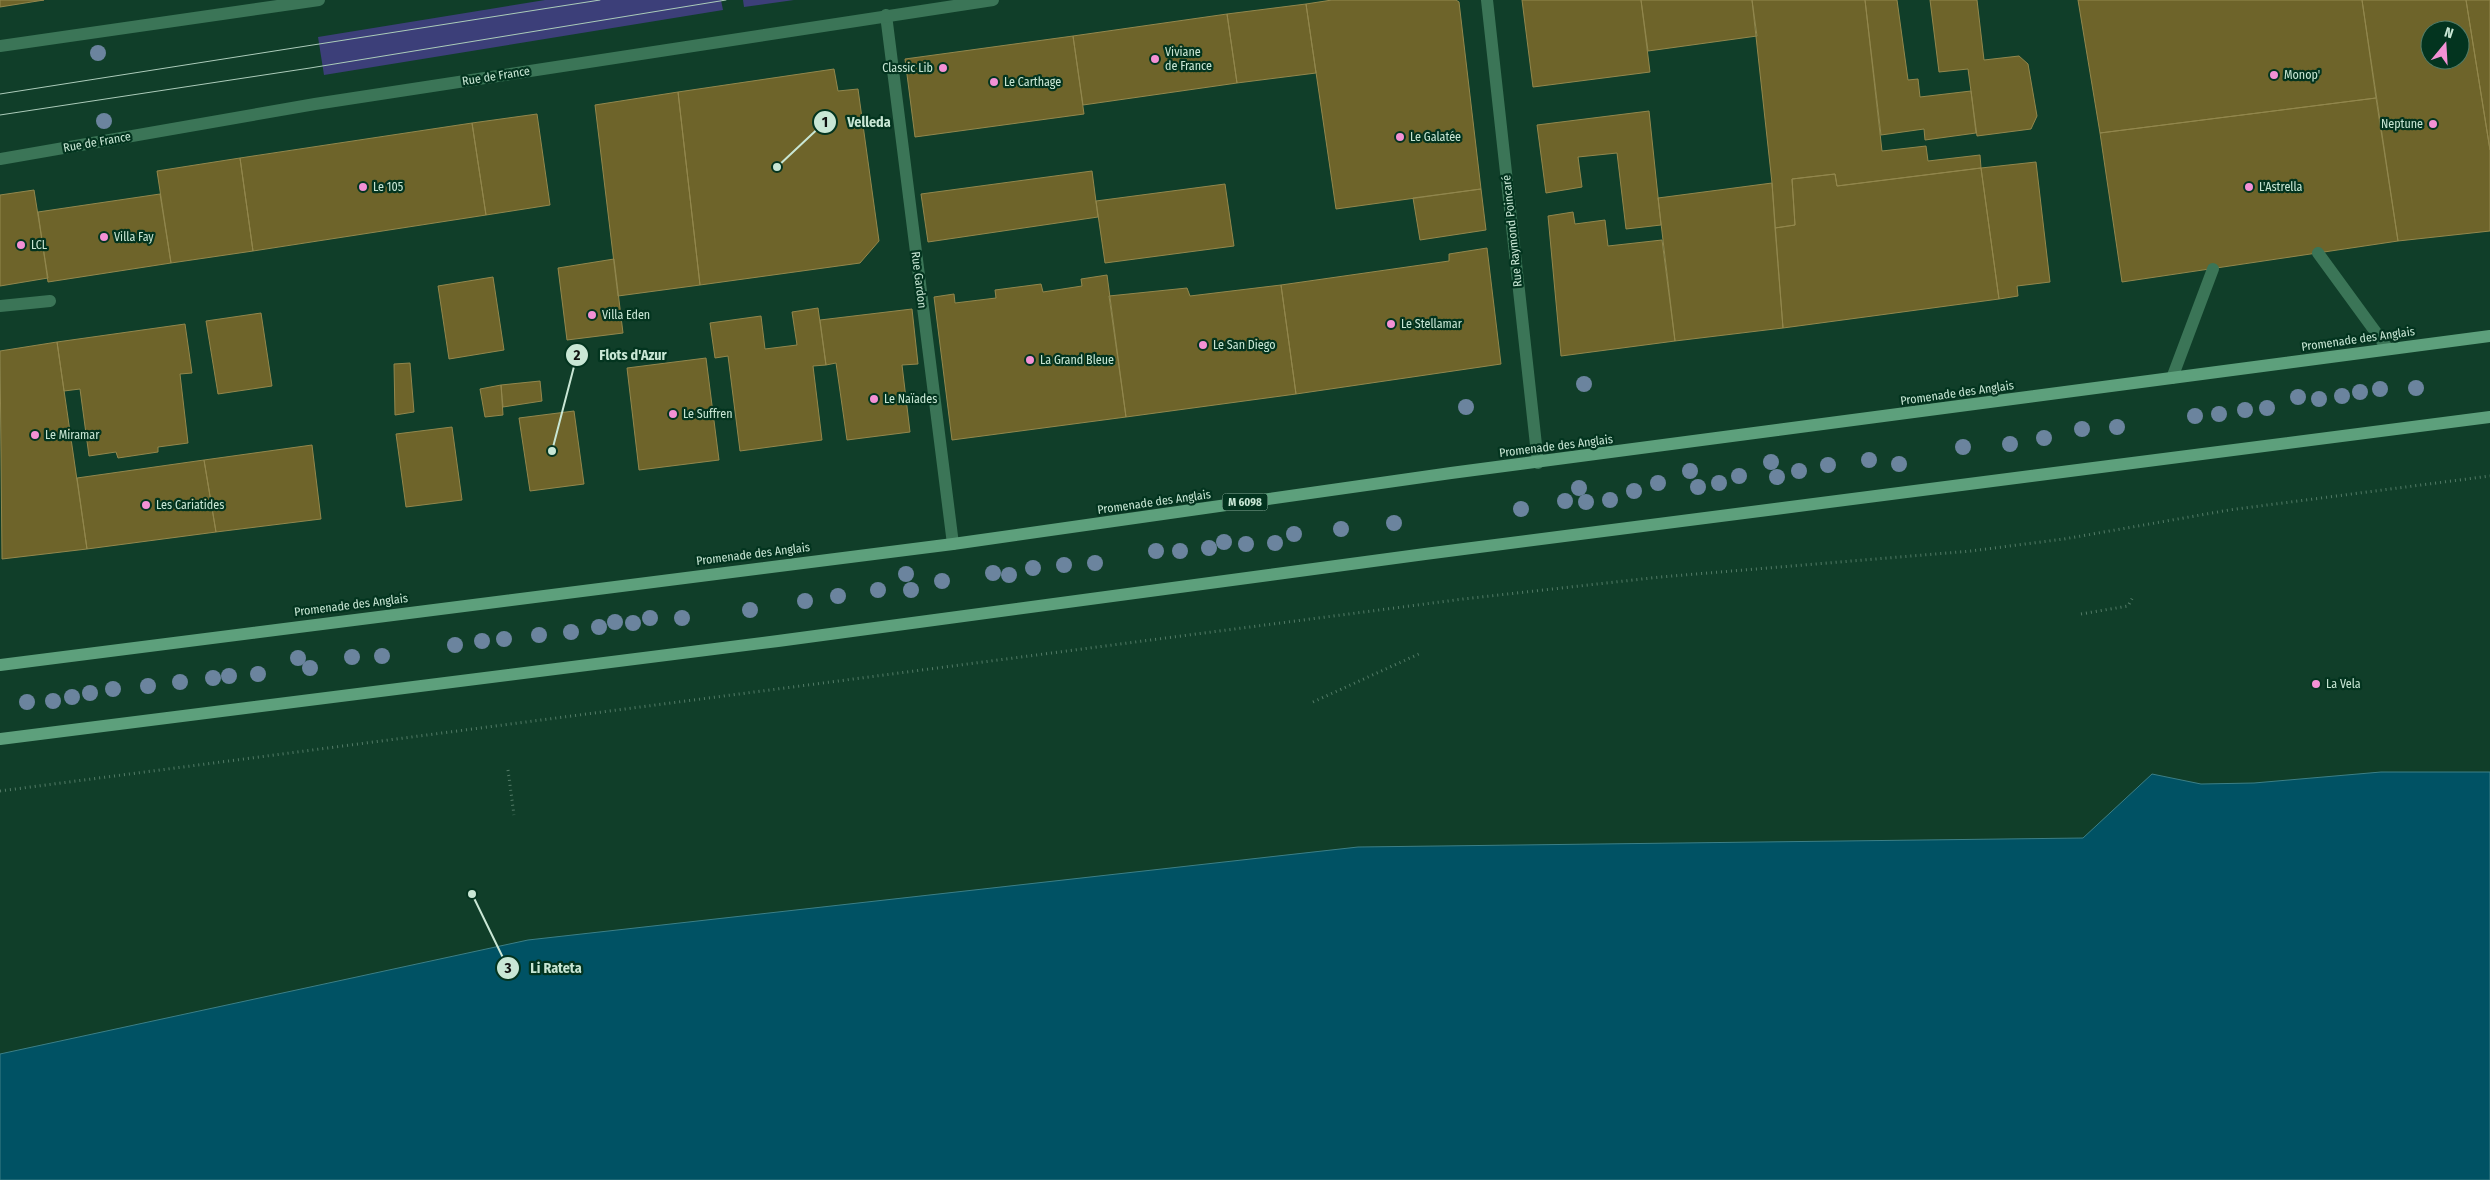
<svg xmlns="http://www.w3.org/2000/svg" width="2490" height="1180" font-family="'Fira Sans Condensed',sans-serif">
<rect width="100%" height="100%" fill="#103e29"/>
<path fill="#3c3f79" d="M545 0H721L723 10 324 75 318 37Z
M743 0H794L744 7Z"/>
<path fill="#005264" stroke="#3c7f86" d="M2381 772H2490V1180H0V1054L528 940 1358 847 2083 838 2152 774 2201 784 2254 783Z"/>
<path fill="#6e642a" stroke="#92874d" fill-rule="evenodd" d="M0 0H44L0 7Z
M1332 0H1456L1459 2 1481 189 1336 209 1306 4Z
M1522 0H1641L1650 72 1533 87Z
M1641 0H1752L1757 36 1648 51Z
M1752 0H1865L1882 151 1926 146 1928 161 1980 155 1981 168 1837 186 1835 174 1792 179 1795 225 1775 228 1772 183Z
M1865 0H1897L1908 80 1918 79 1920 97 1971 91 1976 133 1925 140 1924 129 1881 135Z
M1930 0H1977L1984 60 2019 56 2028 64 2037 116 2031 129 1977 136 1968 69 1939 72Z
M2078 0H2362L2376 98 2100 133Z
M2362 0H2466L2490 150V231L2398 241ZM2430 30H2460V60H2430Z
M2466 0H2490V150Z
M1306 4 1316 73 1237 83 1227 14Z
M1227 14 1237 83 1083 105 1073 36Z
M1073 36 1084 114 915 137 905 59Z
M834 69 838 91 858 89 879 241 860 263 700 285 678 92Z
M678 92 700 285 618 296 595 105Z
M2376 98 2398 241 2122 282 2100 133Z
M1649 111 1661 225 1626 229 1617 153 1578 157 1582 187 1546 193 1537 125Z
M537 114 550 205 486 215 472 123Z
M472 123 486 215 253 251 240 158Z
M240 158 253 251 171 263 157 171Z
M2036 162 2050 282 2017 286 2018 296 1999 299 1981 168Z
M1981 168 1999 299 1783 328 1775 228 1795 225 1792 179 1835 174 1837 186Z
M1092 171 1098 217 928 242 921 194Z
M1772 183 1783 328 1675 341 1658 198Z
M1225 184 1234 246 1105 263 1096 201Z
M1481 189 1486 230 1420 240 1413 198Z
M34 190 48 278 0 286V195Z
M160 194 171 263 48 282 38 212Z
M1573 212 1575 224 1605 220 1608 246 1662 240 1675 341 1561 356 1548 216Z
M1487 248 1501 364 1296 394 1281 285 1449 261V254Z
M614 259 623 333 567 340 558 268Z
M1107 275 1126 417 952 440 934 297 954 294 955 303 996 298 995 290 1041 284 1043 292 1082 286 1081 279Z
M493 277 504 350 449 359 438 286Z
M1281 285 1296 394 1126 417 1109 296 1187 288 1190 296Z
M818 308 826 365 813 366 822 440 740 451 728 356 715 358 710 323 761 316 765 349 797 345 792 312Z
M912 309 918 364 902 365 910 432 847 440 836 363 826 365 820 320Z
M261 313 272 386 218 394 206 321Z
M185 324 192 373 180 374 188 443 158 447V452L118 458 116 452 89 456 80 389 64 391 57 342Z
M57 342 87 549 2 559 0 351Z
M706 358 719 460 639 470 627 368Z
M410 363 414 412 395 415 394 364Z
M540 381 542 401 503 407 501 385Z
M501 385 503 415 485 417 480 389Z
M574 411 584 484 530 491 519 418Z
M452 427 462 500 406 507 396 434Z
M312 445 321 519 216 532 204 460Z
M204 460 216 532 87 549 77 478Z"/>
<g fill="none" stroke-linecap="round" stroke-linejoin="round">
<path stroke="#537b67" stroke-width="3" stroke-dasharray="1 4" stroke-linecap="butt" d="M2081 614 2128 606 2133 597
M1313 702 1421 653
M508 770 514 815
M0 791 1463 599 1660 577 1971 551 2064 539 2229 510 2490 476"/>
<path stroke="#3b7557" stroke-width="12" d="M2318 253 2388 349
M0 306 50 301
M2172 378 2213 269"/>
<path stroke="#3b7557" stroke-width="12" d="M1487 0 1538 463
M886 15 953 544"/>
<path stroke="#3b7557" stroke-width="12" d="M0 46 319 0
M0 159 315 104 993 0"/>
<path stroke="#5da07c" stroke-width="12" d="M0 665 953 544 1451 473 2490 336
M0 739 778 641 1425 554 2490 417"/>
<path stroke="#acccba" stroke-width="1" d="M0 94 600 0
M0 115 310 68 726 0"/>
</g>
<g fill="#6b849e">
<circle cx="98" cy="53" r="8"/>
<circle cx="104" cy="121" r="8"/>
<circle cx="1584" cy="384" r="8"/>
<circle cx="2416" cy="388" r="8"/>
<circle cx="2380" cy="389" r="8"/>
<circle cx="2360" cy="392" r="8"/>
<circle cx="2342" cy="396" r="8"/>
<circle cx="2298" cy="397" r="8"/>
<circle cx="2319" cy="399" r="8"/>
<circle cx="1466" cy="407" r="8"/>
<circle cx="2267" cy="408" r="8"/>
<circle cx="2245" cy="410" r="8"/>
<circle cx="2219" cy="414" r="8"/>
<circle cx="2195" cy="416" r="8"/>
<circle cx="2117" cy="427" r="8"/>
<circle cx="2082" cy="429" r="8"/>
<circle cx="2044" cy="438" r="8"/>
<circle cx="2010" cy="444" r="8"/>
<circle cx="1963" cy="447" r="8"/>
<circle cx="1869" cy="460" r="8"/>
<circle cx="1771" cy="462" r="8"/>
<circle cx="1899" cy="464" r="8"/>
<circle cx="1828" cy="465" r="8"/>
<circle cx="1690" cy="471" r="8"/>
<circle cx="1799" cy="471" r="8"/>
<circle cx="1739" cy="476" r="8"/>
<circle cx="1777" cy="477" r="8"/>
<circle cx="1658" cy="483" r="8"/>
<circle cx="1719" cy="483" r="8"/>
<circle cx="1698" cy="487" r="8"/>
<circle cx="1579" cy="488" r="8"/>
<circle cx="1634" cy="491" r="8"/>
<circle cx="1610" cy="500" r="8"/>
<circle cx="1565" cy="501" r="8"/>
<circle cx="1586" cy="502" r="8"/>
<circle cx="1521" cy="509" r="8"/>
<circle cx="1394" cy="523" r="8"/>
<circle cx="1341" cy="529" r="8"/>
<circle cx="1294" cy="534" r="8"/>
<circle cx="1224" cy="542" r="8"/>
<circle cx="1275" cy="543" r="8"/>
<circle cx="1246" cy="544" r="8"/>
<circle cx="1209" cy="548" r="8"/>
<circle cx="1156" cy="551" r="8"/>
<circle cx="1180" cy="551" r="8"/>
<circle cx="1095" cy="563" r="8"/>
<circle cx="1064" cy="565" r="8"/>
<circle cx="1033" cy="568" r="8"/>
<circle cx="993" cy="573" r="8"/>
<circle cx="906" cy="574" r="8"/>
<circle cx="1009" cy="575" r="8"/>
<circle cx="942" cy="581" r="8"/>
<circle cx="878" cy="590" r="8"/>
<circle cx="911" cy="590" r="8"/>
<circle cx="838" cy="596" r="8"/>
<circle cx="805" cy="601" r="8"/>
<circle cx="750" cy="610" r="8"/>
<circle cx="650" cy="618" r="8"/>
<circle cx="682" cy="618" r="8"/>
<circle cx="615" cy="622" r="8"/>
<circle cx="633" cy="623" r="8"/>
<circle cx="599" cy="627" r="8"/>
<circle cx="571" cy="632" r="8"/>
<circle cx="539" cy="635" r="8"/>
<circle cx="504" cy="639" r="8"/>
<circle cx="482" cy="641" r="8"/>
<circle cx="455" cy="645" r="8"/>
<circle cx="382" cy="656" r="8"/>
<circle cx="352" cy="657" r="8"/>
<circle cx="298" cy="658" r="8"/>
<circle cx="310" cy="668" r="8"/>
<circle cx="258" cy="674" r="8"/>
<circle cx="229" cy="676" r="8"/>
<circle cx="213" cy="678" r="8"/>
<circle cx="180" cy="682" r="8"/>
<circle cx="148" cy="686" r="8"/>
<circle cx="113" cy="689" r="8"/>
<circle cx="90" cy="693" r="8"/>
<circle cx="72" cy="697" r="8"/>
<circle cx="53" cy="701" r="8"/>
<circle cx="27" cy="702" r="8"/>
</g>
<g fill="#f391d5" stroke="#03341f" stroke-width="2">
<circle cx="1155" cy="59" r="5"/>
<circle cx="943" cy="68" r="5"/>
<circle cx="2274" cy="75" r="5"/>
<circle cx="994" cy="82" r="5"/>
<circle cx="2433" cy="124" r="5"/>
<circle cx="1400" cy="137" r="5"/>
<circle cx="363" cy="187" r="5"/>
<circle cx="2249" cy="187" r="5"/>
<circle cx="104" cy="237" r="5"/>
<circle cx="21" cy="245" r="5"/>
<circle cx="592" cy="315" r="5"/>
<circle cx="1391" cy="324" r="5"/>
<circle cx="1203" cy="345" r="5"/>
<circle cx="1030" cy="360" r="5"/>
<circle cx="874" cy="399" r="5"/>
<circle cx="673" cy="414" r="5"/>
<circle cx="35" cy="435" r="5"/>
<circle cx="146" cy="505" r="5"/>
<circle cx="2316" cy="684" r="5"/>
</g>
<g text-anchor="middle" stroke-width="4.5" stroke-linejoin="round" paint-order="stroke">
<rect fill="#03341f" stroke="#8eb19e" stroke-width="1" x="1222.5" y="493.5" width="45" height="17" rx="4"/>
<g font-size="11" font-weight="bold" fill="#c9e7d5">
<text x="1245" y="506">M 6098</text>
</g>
<g font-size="12" fill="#c9e7d5" stroke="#03341f" text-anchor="start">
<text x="1165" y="56">Viviane<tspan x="1165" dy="14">de France</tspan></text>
<text x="933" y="72" text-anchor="end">Classic Lib</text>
<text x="2284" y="79">Monop'</text>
<text x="1004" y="86">Le Carthage</text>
<text x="2423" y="128" text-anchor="end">Neptune</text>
<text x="1410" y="141">Le Galatée</text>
<text x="373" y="191">Le 105</text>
<text x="2259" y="191">L'Astrella</text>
<text x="114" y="241">Villa Fay</text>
<text x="31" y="249">LCL</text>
<text x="602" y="319">Villa Eden</text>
<text x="1401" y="328">Le Stellamar</text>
<text x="1213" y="349">Le San Diego</text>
<text x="1040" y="364">La Grand Bleue</text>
<text x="884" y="403">Le Naïades</text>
<text x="683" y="418">Le Suffren</text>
<text x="45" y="439">Le Miramar</text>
<text x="156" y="509">Les Cariatides</text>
<text x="2326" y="688">La Vela</text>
</g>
<g font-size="12" fill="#c9e7d5" stroke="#03341f">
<text transform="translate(496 76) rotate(-9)" y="4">Rue de France</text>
<text transform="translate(97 142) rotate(-10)" y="4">Rue de France</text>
<text transform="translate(1512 231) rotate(-96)" y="4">Rue Raymond Poincaré</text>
<text transform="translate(919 280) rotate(83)" y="4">Rue Gardon</text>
<text transform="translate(2358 339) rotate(-8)" y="4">Promenade des Anglais</text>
<text transform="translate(1957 393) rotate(-8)" y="4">Promenade des Anglais</text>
<text transform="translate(1556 446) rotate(-7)" y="4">Promenade des Anglais</text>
<text transform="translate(1154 502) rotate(-8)" y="4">Promenade des Anglais</text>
<text transform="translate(753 554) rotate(-7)" y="4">Promenade des Anglais</text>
<text transform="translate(351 605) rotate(-7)" y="4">Promenade des Anglais</text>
</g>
</g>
<path fill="none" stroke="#c9e7d5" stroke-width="2" d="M777 167L825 122M552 451L577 355M472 894L508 968"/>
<g fill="#c9e7d5" stroke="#03341f" stroke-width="2">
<circle cx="777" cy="167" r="5"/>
<circle cx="552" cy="451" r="5"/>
<circle cx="472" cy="894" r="5"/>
<circle cx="825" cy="122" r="12"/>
<circle cx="577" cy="355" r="12"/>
<circle cx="508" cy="968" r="12"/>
</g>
<g font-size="15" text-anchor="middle" font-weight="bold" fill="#111">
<text x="825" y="127">1</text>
<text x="577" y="360">2</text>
<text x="508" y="973">3</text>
</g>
<g font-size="14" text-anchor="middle" font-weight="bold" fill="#c9e7d5" stroke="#03341f" stroke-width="4.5" stroke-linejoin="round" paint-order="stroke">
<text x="869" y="127">Velleda</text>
<text x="633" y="360">Flots d'Azur</text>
<text x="556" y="973">Li Rateta</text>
</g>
<g transform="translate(2445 45) rotate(18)"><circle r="24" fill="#03341f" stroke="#527c68"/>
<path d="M0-4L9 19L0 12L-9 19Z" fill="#f391d5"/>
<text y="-8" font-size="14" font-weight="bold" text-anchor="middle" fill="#c9e7d5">N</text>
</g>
</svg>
